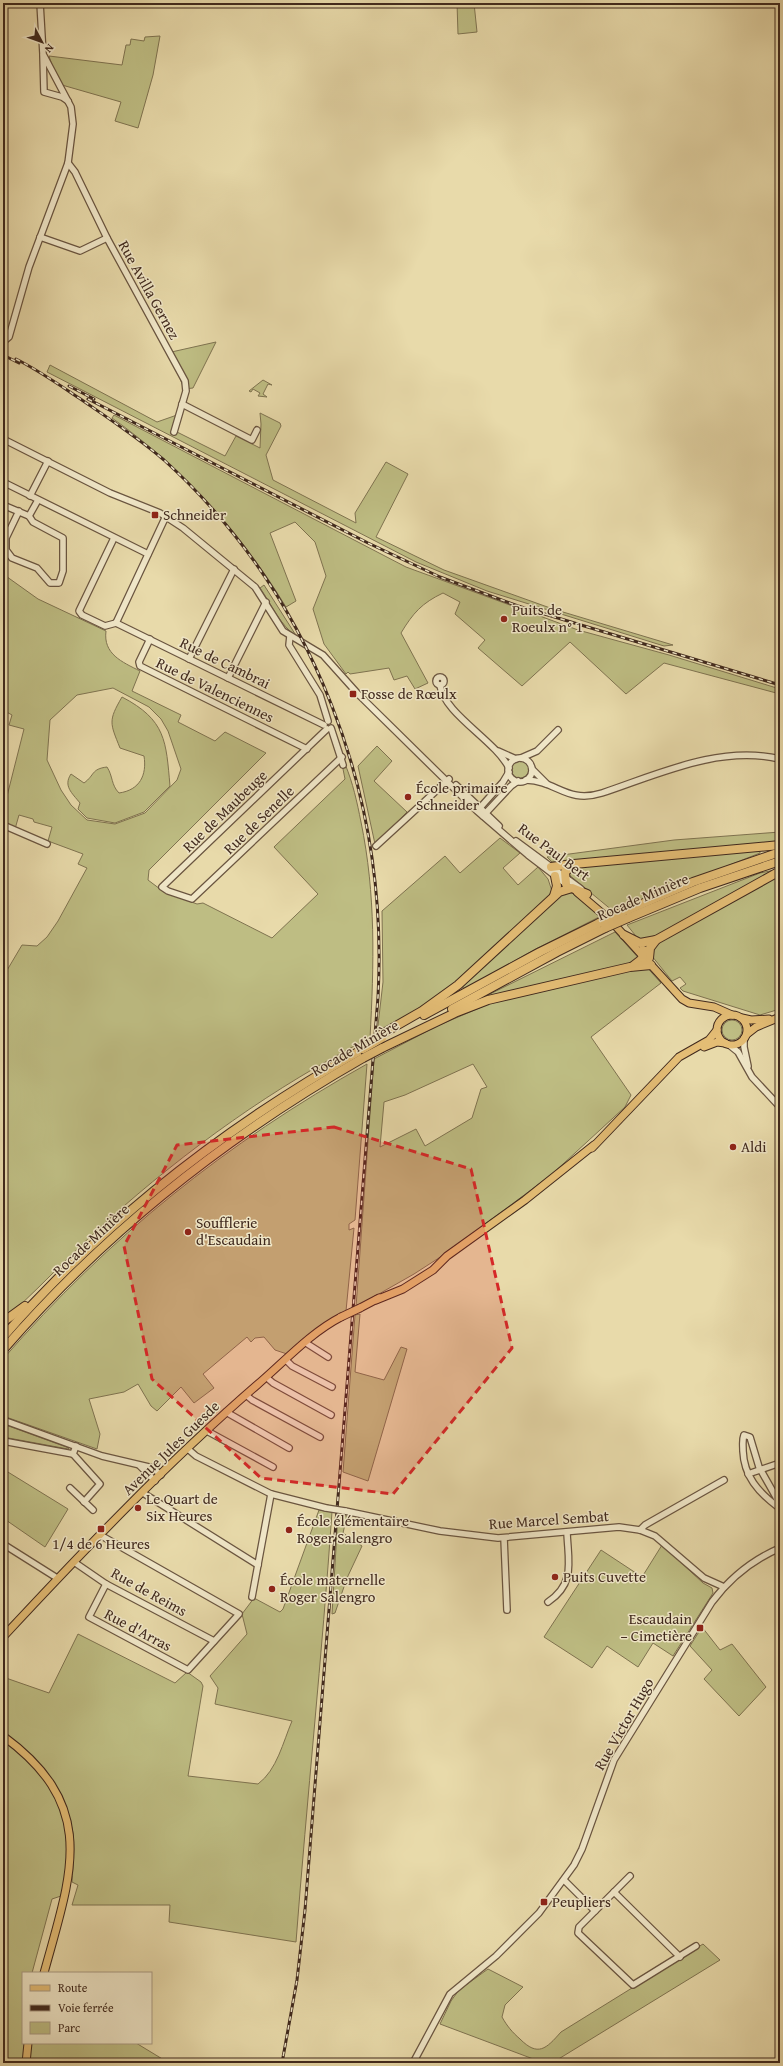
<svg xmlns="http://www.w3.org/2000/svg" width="783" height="2066" font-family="'Gentium Book Plus',serif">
<rect width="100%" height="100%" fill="#e8daaa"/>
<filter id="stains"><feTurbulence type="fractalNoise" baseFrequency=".005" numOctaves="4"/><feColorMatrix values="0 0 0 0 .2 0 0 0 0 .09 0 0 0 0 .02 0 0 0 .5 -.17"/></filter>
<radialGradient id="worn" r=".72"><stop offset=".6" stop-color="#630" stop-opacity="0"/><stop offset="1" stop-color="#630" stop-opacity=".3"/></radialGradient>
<g fill="#bebd83" stroke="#7f7350" fill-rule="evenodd">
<path d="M457,3H474L477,32L458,34Z"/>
<path d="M160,36L153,75L138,128L115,121L121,102L62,85L55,75L49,56L122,65L126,45H130L131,39L144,41L145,37Z"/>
<path d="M216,342L193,388L184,389L177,370L167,353Z"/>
<path d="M50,365L157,422L177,415L173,430L225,456L236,436L260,448L261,424L260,413L280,423L281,426L266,455L273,480L356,523L355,513L386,462L408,474L376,537L444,570L553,609L673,645L664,646L487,591L416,562L47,372Z"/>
<path d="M263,380L272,385L268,384L263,394L267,397L258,396L260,393L253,389L251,392L249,391Z"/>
<path d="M114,415L406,567L578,630L669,655L780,689V694L664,663L626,694L570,642L522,686L478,648L485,640L455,614L460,602L443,593C422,603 413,613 401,633L428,683L415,689L407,676L394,680L389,668L350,674L348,672L346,674L324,644L313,609L326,576L315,542L295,522L270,533L296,601L286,607C241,533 183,468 112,418Z"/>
<path d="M3,574L38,599L106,631C103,654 122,662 140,671L132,691L181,715L178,722L215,741L225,732L266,753L149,870L148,880L164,892L197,904L203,903L272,938L318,894L274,847L345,779L342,764H345C353,783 357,802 361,822C376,895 374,964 370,1038C275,1086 186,1150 107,1221C75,1250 46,1281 15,1310L3,1317V977L22,945L37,946L47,937L58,921L87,868L78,864L83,854L48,841L52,827L34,822L33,819L19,815L15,829L3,822V812L24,729L9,725L12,715L3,710ZM113,688L149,707L161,719L168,731L181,769L177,780L145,813L115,824L87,820L71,805L61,790L47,760L50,720L77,695Z"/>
<path d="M264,585L297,637C279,624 272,605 260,588Z"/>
<path d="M122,697C166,720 166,741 170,786L144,812L115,823L87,818L78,809L80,803C72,793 63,786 71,774L84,783C95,775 91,769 107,767C113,776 111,785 119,793C140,790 147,775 144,756L120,748C110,723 108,721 122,697Z"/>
<path d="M377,746L392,761L374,781L407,812L375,844L358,766Z"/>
<circle cx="520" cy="769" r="9"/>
<path d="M780,832V842L759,845L760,853L613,911L568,874V861L552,862L547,857L674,840Z"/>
<path d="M500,838L520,853L503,868L518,885L538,867L548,879L552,891L572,893L601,916L534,950L464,989L459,981L435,998L377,1034L383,982L382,911L445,856L460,873Z"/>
<path d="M780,869V1009L760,1015L683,991L680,988L686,984L680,977L672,981L627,925L760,873Z"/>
<path d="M615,932L661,983L591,1037L631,1095L625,1107L551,1175L445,1254L414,1274L356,1307L374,1059L437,1026L484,1006V997ZM473,1064L487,1087L481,1089L472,1118L425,1146L416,1129L380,1147L384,1102L405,1095Z"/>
<circle cx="732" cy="1030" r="10"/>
<path d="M367,1064L355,1220L349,1224V1230L354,1228L346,1311L287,1354L275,1350L264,1337L255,1338L251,1342L247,1337L203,1374L214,1388L194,1403L181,1387L157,1411L151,1406L138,1384L124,1392L89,1399L100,1434L97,1449L3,1416V1359C109,1237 226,1143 367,1064Z"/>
<path d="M360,1314L355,1372L384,1380L401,1347L407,1349L368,1481L343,1472L355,1315Z"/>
<path d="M3,1424L69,1448L68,1449L3,1437Z"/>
<path d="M3,1469L68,1509L45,1547L3,1518Z"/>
<path d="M319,1510L332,1512C322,1656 307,1798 296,1942L169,1922L170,1905H72L78,1885L72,1882C73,1865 75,1849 73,1833C72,1826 69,1819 67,1812C55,1777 32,1755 3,1733V1677L49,1693L78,1634L175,1683L187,1672L201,1682L203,1686L188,1776L258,1784C277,1770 283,1742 292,1721L215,1704L218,1688L210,1676L247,1634L242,1614L254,1598L280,1612L283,1609Z"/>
<path d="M338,1515L347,1516L343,1533L362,1546L347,1578L335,1613L332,1614Z"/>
<path d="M662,1545L703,1583L712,1588L713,1593L673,1656L653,1643L638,1667L607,1646L592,1668L544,1637L601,1550L642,1577Z"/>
<path d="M702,1627L720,1650L732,1644L766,1687L739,1716L704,1679L712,1670L690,1646Z"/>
<path d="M3,1739C17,1751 33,1763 44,1777C59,1799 69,1829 68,1856C67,1869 64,1883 61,1896L52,1899L32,1973H23V2043H136L169,2063H3Z"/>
<path d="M703,1944L720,1960L552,2063H544L440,2024L451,2001L459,1990L488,1969L523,1987L505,2005L502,2017C507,2026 512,2032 520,2039C538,2057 546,2049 561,2032Z"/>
</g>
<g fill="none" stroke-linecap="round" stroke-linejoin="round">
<defs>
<g id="minor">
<path d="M357,3H392"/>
<path d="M43,56L44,92L62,97L68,101"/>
<path d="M68,163L75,172L107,238L185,381L186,391L174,432"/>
<path d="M40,237L80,251L107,238"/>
<path d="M3,342L9,337L29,267L68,163L73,124L71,107L43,54L40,3"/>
<path d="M182,404L252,440L257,430"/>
<path d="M3,439L110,493L160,513L183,528L255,587L283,631L323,655L358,694L477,811L528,855L566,884"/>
<path d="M3,482L148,554"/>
<path d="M30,496L48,461"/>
<path d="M3,505L29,516L33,522L63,538V571L59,583H50L37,568L12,558L6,550V538L19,511"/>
<path d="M29,516L38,500"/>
<path d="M114,538L79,611L82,615L105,626L116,623"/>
<path d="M116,623L324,725"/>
<path d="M116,623L166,516"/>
<path d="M290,636L289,645L320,695L328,721"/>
<path d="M150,639L139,662L140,666L307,749"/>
<path d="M189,659L234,569"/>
<circle cx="440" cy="681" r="4"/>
<path d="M228,678L266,602"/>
<path d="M440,685C444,714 495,740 509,768"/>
<path d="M331,728L343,765"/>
<path d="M327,729L162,887L168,891L192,899L342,757"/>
<path d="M498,751L516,759"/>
<path d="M521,758L537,751L558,730"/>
<circle cx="520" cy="770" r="12"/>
<path d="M532,769L547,784"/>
<path d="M526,780C557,781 567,804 602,793C659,774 719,745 780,759"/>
<path d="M456,785L499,826"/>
<path d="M478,810L503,782L509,772"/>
<path d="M483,816L511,786L518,781"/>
<path d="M3,825L47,844"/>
<path d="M516,841L581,889"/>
<path d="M376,846L449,779"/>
<path d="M744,1038V1047L748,1066"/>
<path d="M728,1044L738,1052L752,1077L780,1107"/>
<path d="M306,1343L328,1357"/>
<path d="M286,1360L292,1366L332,1387"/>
<path d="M266,1377L273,1383L331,1415"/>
<path d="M246,1395L252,1400L320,1437"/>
<path d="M226,1412L289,1448"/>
<path d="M3,1420L102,1456L153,1468L161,1475"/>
<path d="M207,1431L273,1467"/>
<path d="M3,1441L73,1454"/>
<path d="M76,1446L73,1454L100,1484L84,1502"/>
<path d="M188,1449L196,1456L271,1494L326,1508"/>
<path d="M140,1466L155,1481"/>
<path d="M748,1474L780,1463"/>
<path d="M70,1488L93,1510"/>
<path d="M143,1493L258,1565"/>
<path d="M778,1507C758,1492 744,1476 743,1451C743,1445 742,1440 744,1435L750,1437L759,1467L776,1497L780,1509"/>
<path d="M345,1511L440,1531L498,1538L619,1527L640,1530L655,1536L704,1578L724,1587"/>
<path d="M640,1530L645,1525L724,1480"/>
<path d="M100,1535L239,1614L188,1670L89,1617L106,1584"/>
<path d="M504,1538L507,1610"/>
<path d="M3,1544L57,1578"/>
<path d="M74,1562L106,1584L214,1641"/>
<path d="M252,1597L271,1494"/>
<path d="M548,1602C576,1583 568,1561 567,1532"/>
<path d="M630,1876L579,1927L578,1933L633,1985L696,1946"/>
<path d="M564,1880L595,1911"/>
<path d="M614,1892L680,1957"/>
<path d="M413,2063L450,1994L496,1956L539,1913L574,1865L582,1849L614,1760L712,1602C730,1578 752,1560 780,1548"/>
</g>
<g id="major">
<path d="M577,892L611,921L682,999L689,1003L714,1007L732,1015"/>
<circle cx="732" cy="1030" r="15"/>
<path d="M742,1018L751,1020L769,1019"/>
<path d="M747,1034L756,1027L780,1017"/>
<path d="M704,1047L717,1042L725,1043"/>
<path d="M592,1148L679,1057L709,1040L717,1030"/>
<path d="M376,1300L403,1289L433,1270L447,1256L525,1200L594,1145"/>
<path d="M360,1308L379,1298"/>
<path d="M3,1637C84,1550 167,1463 257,1385C284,1362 310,1333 341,1317"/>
<path d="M3,1736C100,1807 71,1874 44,1973"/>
<path d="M26,2063L28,2043"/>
</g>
<g id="highway">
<path d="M551,867L573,864"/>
<path d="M566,884L565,872L574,864L780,845"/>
<path d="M554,896L557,886L555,876"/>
<path d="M623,912L693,882L780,852"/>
<path d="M628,918L700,888L780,861"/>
<path d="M624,935L640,943L656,940L780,871"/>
<path d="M649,958L650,948L656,940"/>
<path d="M633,966L642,959L643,950"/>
<path d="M452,1009L557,952L605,928"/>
<path d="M424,1015L540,952L599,923"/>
<path d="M382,1034L422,1011L458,985L559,892L572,888L587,894"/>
<path d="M382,1048L457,1012L488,1000L630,967L651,965"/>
<path d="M3,1322L25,1306"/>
<path d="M3,1337C105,1220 228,1125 363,1049"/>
<path d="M3,1350C105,1232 228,1135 363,1058"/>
</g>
</defs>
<use href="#minor" stroke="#6a5540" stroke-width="8"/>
<use href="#major" stroke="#40291d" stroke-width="9"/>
<use href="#highway" stroke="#40291d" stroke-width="10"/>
<use href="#minor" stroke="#f0e7c8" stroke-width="5.5"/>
<use href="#major" stroke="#e4bd75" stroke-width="7"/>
<use href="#highway" stroke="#e4bd75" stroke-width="8"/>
<defs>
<g id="rail">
<path d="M3,355L19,363"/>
<path d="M16,359C38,370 58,384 79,398C108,418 137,437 164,460C314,596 389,797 378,997L305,1910L297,1980L282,2063"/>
<path d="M69,386L94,399"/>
<path d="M88,399L368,543L440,577L518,606L780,685"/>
</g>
</defs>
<use href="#rail" stroke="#40291d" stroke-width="3"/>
<use href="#rail" stroke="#f0e7c8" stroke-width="1.5" stroke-dasharray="4.5" stroke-linecap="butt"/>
<defs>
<path id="minor-bridge" d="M326,1508L345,1511"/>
<path id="major-bridge" d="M341,1317L360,1308"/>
<g id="highway-bridge">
<path d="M599,923L623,912"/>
<path d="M605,928L628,918"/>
<path d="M363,1049L382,1038"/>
<path d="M363,1058L382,1048"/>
</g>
</defs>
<use href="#minor-bridge" stroke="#6a5540" stroke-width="8" stroke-linecap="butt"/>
<use href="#major-bridge" stroke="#40291d" stroke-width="9" stroke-linecap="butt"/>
<use href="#highway-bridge" stroke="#40291d" stroke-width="10" stroke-linecap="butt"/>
<use href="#minor-bridge" stroke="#f0e7c8" stroke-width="5.5"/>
<use href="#major-bridge" stroke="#e4bd75" stroke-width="7"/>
<use href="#highway-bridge" stroke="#e4bd75" stroke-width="8"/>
</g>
<path fill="#d62828" fill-opacity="0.2" stroke="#d62828" stroke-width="3" stroke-dasharray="8 5" stroke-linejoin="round" d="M334,1127L471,1169L512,1348L393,1494L261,1478L152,1379L124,1246L177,1145Z"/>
<g fill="#8f2418" stroke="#f0e7c8" stroke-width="1.5">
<rect x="151" y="511" width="8" height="8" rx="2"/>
<circle cx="504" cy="619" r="4"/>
<rect x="349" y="690" width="8" height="8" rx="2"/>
<circle cx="408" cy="797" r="4"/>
<circle cx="733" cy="1147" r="4"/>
<circle cx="188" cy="1232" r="4"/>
<circle cx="138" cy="1508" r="4"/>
<rect x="97" y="1525" width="8" height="8" rx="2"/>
<circle cx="289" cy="1530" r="4"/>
<circle cx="555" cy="1577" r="4"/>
<circle cx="272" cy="1589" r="4"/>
<rect x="696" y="1624" width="8" height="8" rx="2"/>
<rect x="540" y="1898" width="8" height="8" rx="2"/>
</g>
<g text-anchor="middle" stroke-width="3" stroke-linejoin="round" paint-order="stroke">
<g font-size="15" fill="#40291d" stroke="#f0e7c8">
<text transform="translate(149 290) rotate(61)" y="5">Rue Avilla Gernez</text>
<text transform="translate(225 663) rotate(26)" y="5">Rue de Cambrai</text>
<text transform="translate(215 690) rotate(26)" y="5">Rue de Valenciennes</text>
<text transform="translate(225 811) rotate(-44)" y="5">Rue de Maubeuge</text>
<text transform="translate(259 820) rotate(-44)" y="5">Rue de Senelle</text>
<text transform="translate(554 852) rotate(37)" y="5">Rue Paul Bert</text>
<text transform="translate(643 897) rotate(-23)" y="5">Rocade Minière</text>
<text transform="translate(355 1048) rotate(-30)" y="5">Rocade Minière</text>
<text transform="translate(91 1240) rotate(-43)" y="5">Rocade Minière</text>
<text transform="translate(171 1448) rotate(-44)" y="5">Avenue Jules Guesde</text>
<text transform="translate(549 1520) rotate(-4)" y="5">Rue Marcel Sembat</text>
<text transform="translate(149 1592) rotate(29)" y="5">Rue de Reims</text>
<text transform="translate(138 1630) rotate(28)" y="5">Rue d'Arras</text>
<text transform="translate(624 1724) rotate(-60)" y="5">Rue Victor Hugo</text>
</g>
<g font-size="15" fill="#40291d" stroke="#f0e7c8" text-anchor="start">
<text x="163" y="520">Schneider</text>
<text x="512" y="615">Puits de<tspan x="512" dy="17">Roeulx n° 1</tspan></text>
<text x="361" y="699">Fosse de Rœulx</text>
<text x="416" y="793">École primaire<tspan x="416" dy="17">Schneider</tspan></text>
<text x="741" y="1152">Aldi</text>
<text x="196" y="1228">Soufflerie<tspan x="196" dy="17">d'Escaudain</tspan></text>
<text x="146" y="1504">Le Quart de<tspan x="146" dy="17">Six Heures</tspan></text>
<text x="297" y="1526">École élémentaire<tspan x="297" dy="17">Roger Salengro</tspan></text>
<text x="101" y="1549" text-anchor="middle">1/4 de 6 Heures</text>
<text x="563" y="1582">Puits Cuvette</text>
<text x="280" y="1585">École maternelle<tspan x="280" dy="17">Roger Salengro</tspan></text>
<text x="692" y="1624" text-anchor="end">Escaudain<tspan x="692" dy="17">– Cimetière</tspan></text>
<text x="552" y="1907">Peupliers</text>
</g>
</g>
<rect width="783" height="2066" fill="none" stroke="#e8daaa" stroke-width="16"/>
<rect x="4" y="4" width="775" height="2058" fill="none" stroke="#40291d" stroke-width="2"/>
<rect x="8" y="8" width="767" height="2050" fill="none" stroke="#40291d"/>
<rect x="22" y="1972" width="130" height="72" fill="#f0e7c8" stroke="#aa9b84"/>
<rect x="30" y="1985" width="20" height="6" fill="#e4bd75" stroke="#aa9b84"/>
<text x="58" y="1992" font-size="12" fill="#40291d">Route</text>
<rect x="30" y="2005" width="20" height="6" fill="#40291d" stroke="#aa9b84"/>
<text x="58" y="2012" font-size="12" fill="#40291d">Voie ferrée</text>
<rect x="30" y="2022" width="20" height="12" fill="#bebd83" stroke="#aa9b84"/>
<text x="58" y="2032" font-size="12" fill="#40291d">Parc</text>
<g transform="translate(42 42) rotate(131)" stroke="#f0e7c8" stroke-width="3" paint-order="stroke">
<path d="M0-3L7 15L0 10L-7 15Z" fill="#40291d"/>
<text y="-6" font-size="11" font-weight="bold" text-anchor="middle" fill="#40291d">N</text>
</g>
<rect width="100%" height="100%" filter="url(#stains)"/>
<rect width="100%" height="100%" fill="url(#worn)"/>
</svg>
